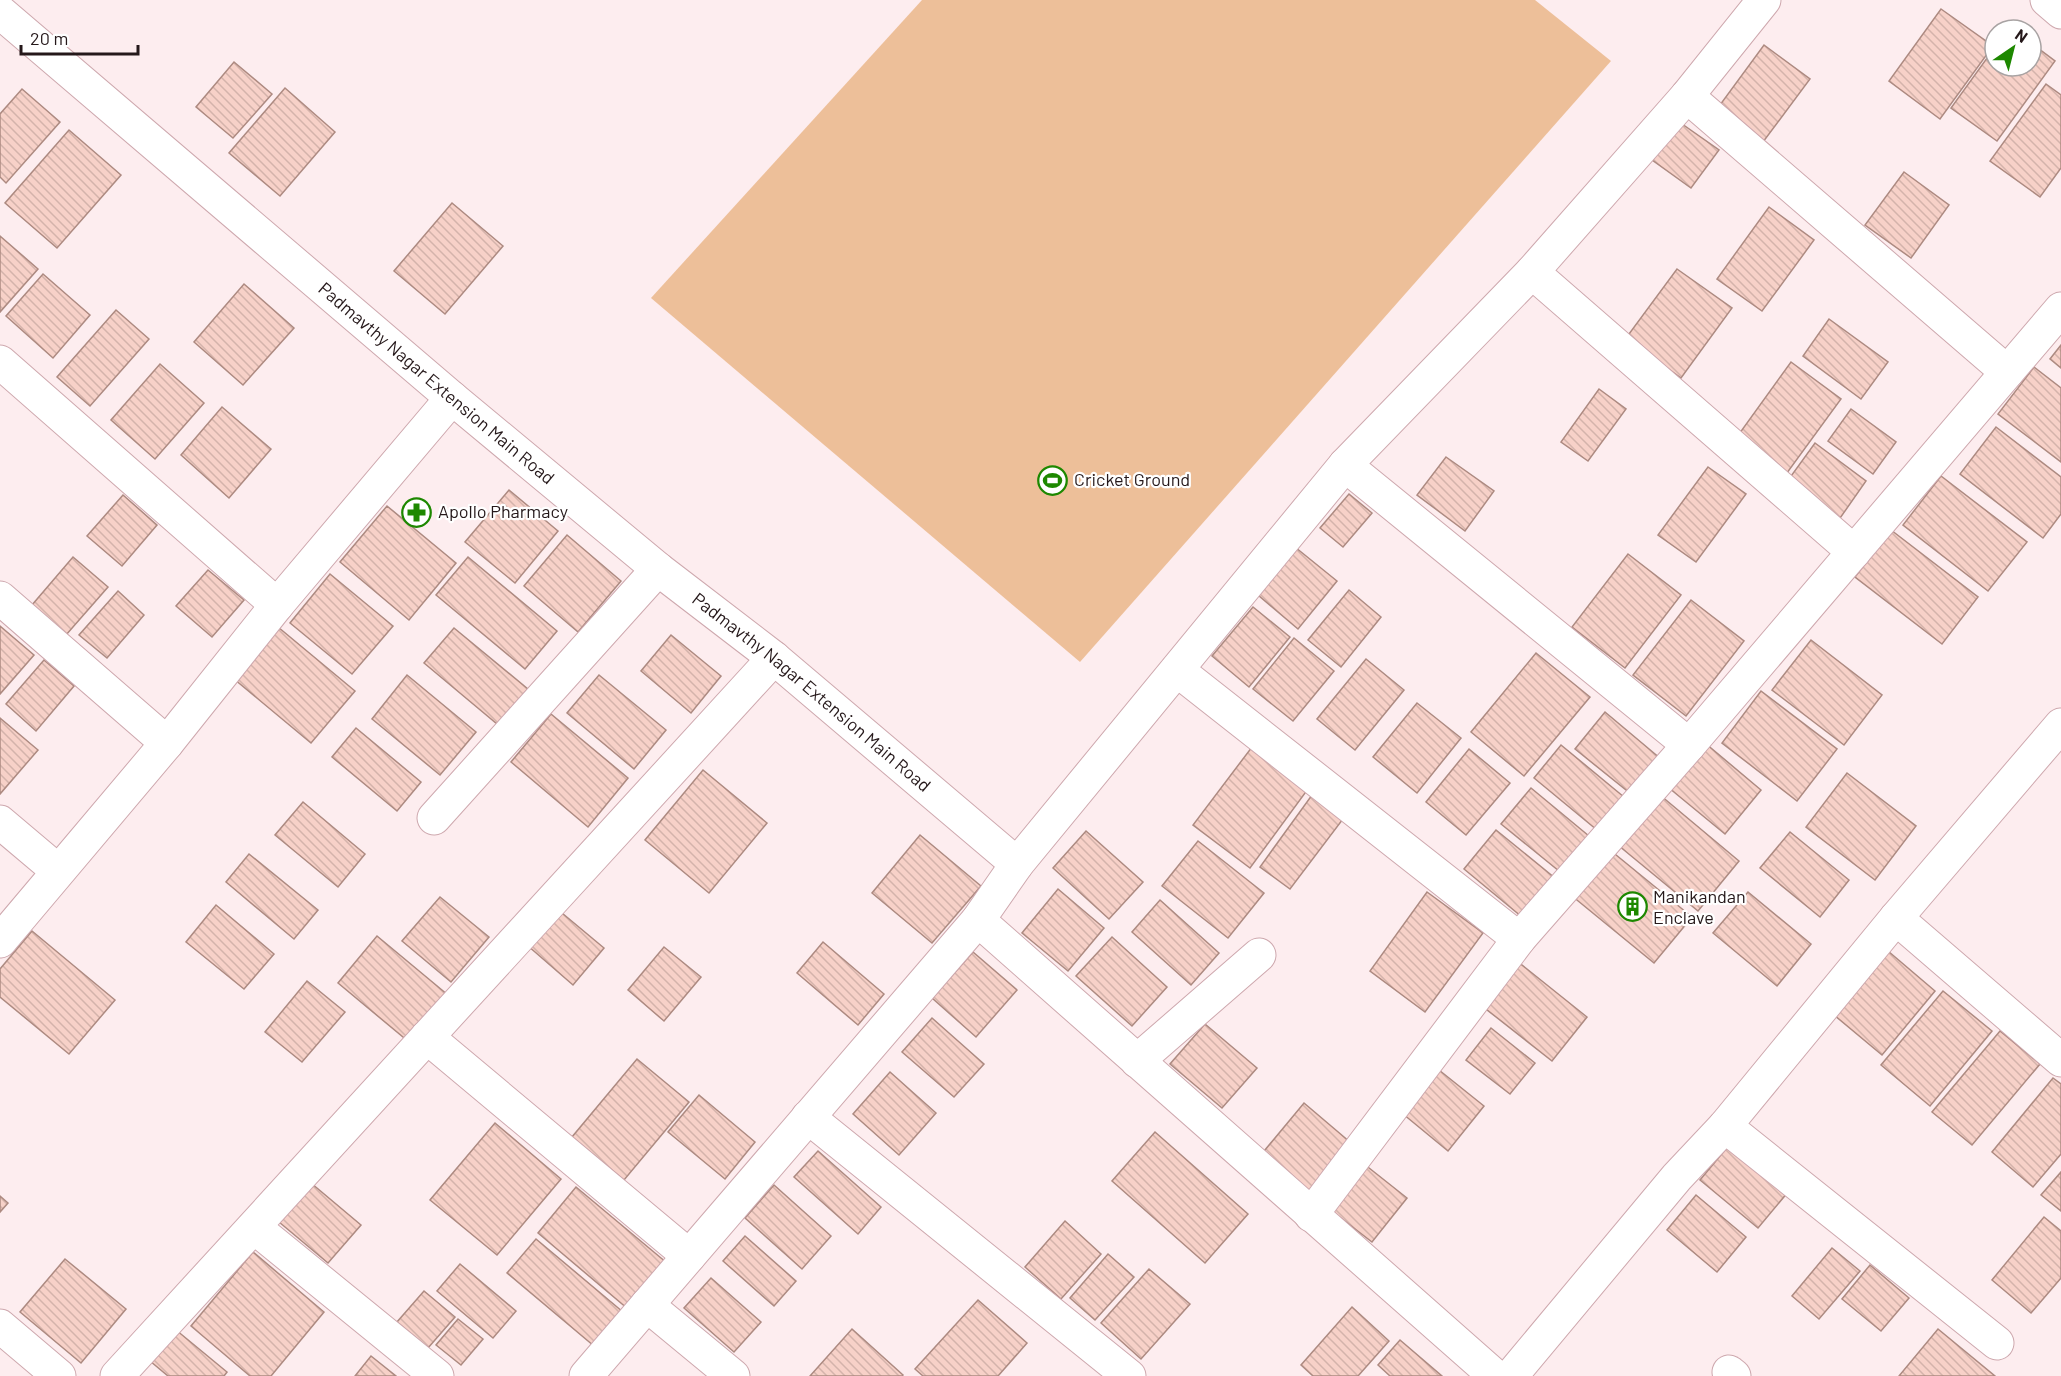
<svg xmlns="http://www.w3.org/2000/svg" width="2061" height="1376" font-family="Barlow,sans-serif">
<defs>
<pattern id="building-back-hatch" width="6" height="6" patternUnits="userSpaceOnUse" patternTransform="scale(1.5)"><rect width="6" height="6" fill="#f7d1c8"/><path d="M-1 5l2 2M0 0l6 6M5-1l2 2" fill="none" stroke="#d4b3ab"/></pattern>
</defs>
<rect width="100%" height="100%" fill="#fdedef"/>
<path fill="#edbf99" d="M922,0H1535L1611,61L1080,662L651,298Z"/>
<g fill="url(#building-back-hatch)" stroke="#ad8a81" stroke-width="1.5">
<path d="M1941,9L1993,46L1940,119L1889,81Z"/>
<path d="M2031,43L2055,61L1997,141L1951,108L1995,47V66H2031Z"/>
<path d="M1764,45L1810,79L1763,142L1717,109Z"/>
<path d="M234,62L272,94L233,138L196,107Z"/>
<path d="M2046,84L2061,95V168L2040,197L1990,161Z"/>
<path d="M285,88L335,132L280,196L229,153Z"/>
<path d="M22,89L60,122L6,183L0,177V114Z"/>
<path d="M1675,119L1719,150L1691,188L1648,157Z"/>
<path d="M69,130L121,175L57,248L5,203Z"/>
<path d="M1904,172L1949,205L1911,258L1865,225Z"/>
<path d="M452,203L503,246L445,314L394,271Z"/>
<path d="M1769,207L1814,240L1762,311L1717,279Z"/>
<path d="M0,236L38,269L0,312Z"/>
<path d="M1677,269L1732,308L1681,378L1626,338Z"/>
<path d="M43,274L90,315L53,358L6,316Z"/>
<path d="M244,284L294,328L243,385L194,342Z"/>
<path d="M116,310L149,339L90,406L57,377Z"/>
<path d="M1829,319L1888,362L1861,399L1803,356Z"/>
<path d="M2061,345V368L2050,359Z"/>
<path d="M1791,362L1841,399L1784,477L1734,441Z"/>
<path d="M160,364L204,403L155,459L111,420Z"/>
<path d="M2034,367L2061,388V462L1998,414Z"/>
<path d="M1599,389L1626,409L1588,461L1561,442Z"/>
<path d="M222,407L271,449L229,498L181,455Z"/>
<path d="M1851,409L1896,442L1873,474L1828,441Z"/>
<path d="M1996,427L2061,477V514L2043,538L1960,474Z"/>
<path d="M1815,443L1866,481L1838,521L1786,483Z"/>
<path d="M1446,457L1494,491L1465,531L1417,495Z"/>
<path d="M1708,467L1746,494L1696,562L1658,535Z"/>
<path d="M1941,476L2027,542L1988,591L1903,525Z"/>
<path d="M509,490L558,531L515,583L465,542Z"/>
<path d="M1349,494L1372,513L1343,547L1320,528Z"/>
<path d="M123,495L157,525L122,566L87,536Z"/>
<path d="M387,506L456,563L409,620L340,562Z"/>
<path d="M1891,530L1978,597L1942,644L1855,577Z"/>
<path d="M567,535L621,581L578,632L524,586Z"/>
<path d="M1290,543L1337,581L1298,629L1252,590Z"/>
<path d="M1628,554L1681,595L1625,668L1572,627Z"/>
<path d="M73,557L108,587L66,635L32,605Z"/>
<path d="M468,557L557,631L525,669L436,595Z"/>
<path d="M208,570L244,600L212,637L176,606Z"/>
<path d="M330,574L393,626L352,674L290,623Z"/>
<path d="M1349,590L1381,617L1341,667L1308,640Z"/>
<path d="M118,591L144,615L107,658L79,635Z"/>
<path d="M1691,600L1744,641L1686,716L1633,675Z"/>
<path d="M1253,607L1290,637L1249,687L1212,656Z"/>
<path d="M0,626L34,655L0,694Z"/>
<path d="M278,627L355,691L311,743L234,679Z"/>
<path d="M454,628L528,689L497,724L424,663Z"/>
<path d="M671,635L721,676L691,713L641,671Z"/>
<path d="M1294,638L1334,671L1293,721L1253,689Z"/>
<path d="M1811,640L1882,695L1844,745L1772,690Z"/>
<path d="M1536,653L1590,697L1524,776L1471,732Z"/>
<path d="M1366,659L1404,690L1355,750L1317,719Z"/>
<path d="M44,660L74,686L36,731L6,704Z"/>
<path d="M407,675L476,732L440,775L372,719Z"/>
<path d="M599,675L666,730L634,769L567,713Z"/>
<path d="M1761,691L1837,749L1797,801L1722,743Z"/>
<path d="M1417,703L1461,738L1417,793L1373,757Z"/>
<path d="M1605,712L1661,759L1631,794L1575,749Z"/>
<path d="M551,714L628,778L588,827L511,762Z"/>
<path d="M0,718L38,750L0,794Z"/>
<path d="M356,728L421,782L397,811L332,757Z"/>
<path d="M1705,743L1761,790L1725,834L1669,788Z"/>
<path d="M1561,745L1624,797L1597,830L1534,778Z"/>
<path d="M1252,747L1308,789L1250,868L1193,825Z"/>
<path d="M1469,749L1510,783L1466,835L1426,802Z"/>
<path d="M703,770L767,823L709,893L645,840Z"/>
<path d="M1847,773L1916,826L1875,880L1806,827Z"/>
<path d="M1531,788L1589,836L1559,871L1501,824Z"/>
<path d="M1654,790L1739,861L1698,911L1613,841Z"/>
<path d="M1312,795L1343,819L1290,889L1260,867Z"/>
<path d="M303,802L365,854L338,887L275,835Z"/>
<path d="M1496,830L1555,878L1522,917L1464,869Z"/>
<path d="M1086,831L1143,882L1109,919L1053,868Z"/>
<path d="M1790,832L1849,880L1820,917L1760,868Z"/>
<path d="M920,835L981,886L932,943L872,893Z"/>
<path d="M1198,841L1264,893L1228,938L1162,886Z"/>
<path d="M1610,850L1692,917L1654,963L1572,896Z"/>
<path d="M249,854L318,910L294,939L226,882Z"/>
<path d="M1058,889L1104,928L1068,971L1022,933Z"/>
<path d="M1427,892L1483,933L1425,1012L1370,971Z"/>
<path d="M1748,892L1811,944L1777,986L1713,933Z"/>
<path d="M440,897L489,937L451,982L402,941Z"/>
<path d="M1160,900L1219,953L1191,985L1132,932Z"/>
<path d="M550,903L604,948L573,985L520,939Z"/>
<path d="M216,905L274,954L244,989L186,942Z"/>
<path d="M32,931L115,1000L69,1054L0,997V969Z"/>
<path d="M377,936L454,1000L415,1047L338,983Z"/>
<path d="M1112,937L1167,987L1132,1026L1076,976Z"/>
<path d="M823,942L884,994L858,1025L797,973Z"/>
<path d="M664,947L701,977L664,1021L628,990Z"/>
<path d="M1888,951L1935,991L1882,1055L1834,1015Z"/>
<path d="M973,952L1017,990L976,1037L932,998Z"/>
<path d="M1512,957L1587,1017L1552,1061L1477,1002Z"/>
<path d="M307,981L345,1012L302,1062L265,1032Z"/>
<path d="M1943,991L1992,1031L1930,1106L1881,1065Z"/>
<path d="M932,1018L984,1064L954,1097L902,1052Z"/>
<path d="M1205,1024L1257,1068L1222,1108L1170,1064Z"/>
<path d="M1491,1028L1535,1063L1510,1094L1466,1060Z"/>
<path d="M2000,1031L2040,1064L1972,1145L1932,1112Z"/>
<path d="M637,1059L689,1102L624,1180L572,1137Z"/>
<path d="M1439,1070L1484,1106L1448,1151L1403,1114Z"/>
<path d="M890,1072L936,1113L899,1155L853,1114Z"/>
<path d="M2053,1078L2061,1084V1154L2033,1187L1992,1152Z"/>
<path d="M699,1095L755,1142L725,1179L668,1132Z"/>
<path d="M1304,1103L1357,1148L1313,1201L1260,1156Z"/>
<path d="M495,1123L561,1179L497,1255L430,1200Z"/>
<path d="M1155,1132L1248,1214L1205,1263L1112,1181Z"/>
<path d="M1730,1144L1788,1192L1758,1228L1700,1180Z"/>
<path d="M818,1151L881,1207L858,1234L794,1177Z"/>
<path d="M1359,1160L1407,1198L1372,1242L1324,1205Z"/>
<path d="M2061,1172V1211L2041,1195Z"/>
<path d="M311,1183L361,1225L328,1263L279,1222Z"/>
<path d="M774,1185L831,1236L802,1269L745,1218Z"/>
<path d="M576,1187L667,1263L628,1309L538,1233Z"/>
<path d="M1696,1195L1746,1237L1717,1272L1667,1230Z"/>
<path d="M0,1196L8,1203L0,1212Z"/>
<path d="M2044,1217L2061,1231V1278L2031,1313L1992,1280Z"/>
<path d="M1065,1221L1101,1254L1061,1299L1025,1267Z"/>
<path d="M745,1236L796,1281L774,1306L723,1261Z"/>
<path d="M536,1239L623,1312L594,1346L507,1273Z"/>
<path d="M1832,1248L1860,1271L1819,1319L1792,1296Z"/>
<path d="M253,1252L324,1312L271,1376H250L191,1326Z"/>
<path d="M1108,1254L1134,1277L1095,1320L1070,1298Z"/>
<path d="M65,1259L126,1309L81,1363L20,1312Z"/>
<path d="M460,1264L516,1311L493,1338L437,1291Z"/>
<path d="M1870,1265L1909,1298L1881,1331L1842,1299Z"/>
<path d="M1149,1269L1190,1304L1141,1359L1101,1323Z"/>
<path d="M711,1278L761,1322L734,1352L684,1308Z"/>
<path d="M424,1291L455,1317L428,1348L397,1322Z"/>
<path d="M978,1300L1027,1343L998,1376H923L915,1369Z"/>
<path d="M1352,1307L1389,1341L1358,1376H1313L1301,1365Z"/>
<path d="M458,1319L483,1339L461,1365L436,1345Z"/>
<path d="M170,1325L227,1372L224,1376H168L144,1356Z"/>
<path d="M852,1329L903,1375L902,1376H810Z"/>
<path d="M1938,1329L1995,1376H1899Z"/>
<path d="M1400,1340L1442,1376H1390L1378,1365Z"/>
<path d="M371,1356L396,1376H355Z"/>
</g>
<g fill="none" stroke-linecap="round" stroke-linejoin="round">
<defs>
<g id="street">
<path d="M2047,0L2061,12"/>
<path id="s1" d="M0,12L452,398L658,569L774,658L1017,864"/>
<path d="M1687,96L2007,372"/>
<path d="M1532,272L1854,552"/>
<path d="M0,362L277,605"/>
<path d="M1345,465L1689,745L2061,309"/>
<path d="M0,598L167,743"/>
<path d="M1177,670L1519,939"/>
<path d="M434,818L658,569"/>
<path d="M0,822L58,871"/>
<path d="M1896,918L2061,1060"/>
<path d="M978,920L1495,1376"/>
<path d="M0,941L167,743L277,605L452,398"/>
<path d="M427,1037L689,1256"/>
<path d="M1137,1061L1259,955"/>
<path d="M808,1117L1129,1376"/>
<path d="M1725,1126L1997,1343"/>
<path d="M1311,1215L1519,939L1689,745"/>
<path d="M254,1227L437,1376"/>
<path d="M647,1305L733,1376"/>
<path d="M0,1326L59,1376"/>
<path d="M1729,1372L1734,1376"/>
<path d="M117,1376L774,658"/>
<path d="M586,1376L978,920L1017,864L1345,465L1532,272L1687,96L1764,0"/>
<path d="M1511,1376L1677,1177L1725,1126L1896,918L2061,725"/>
</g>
</defs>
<use href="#street" stroke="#cea8ae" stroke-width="35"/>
<use href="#street" stroke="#fff" stroke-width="33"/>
</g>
<defs>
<symbol id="stadium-ring" viewBox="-11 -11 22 22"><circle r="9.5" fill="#fff" stroke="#1d8800" stroke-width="1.5"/><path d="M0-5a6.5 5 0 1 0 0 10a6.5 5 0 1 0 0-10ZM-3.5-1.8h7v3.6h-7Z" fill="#1d8800"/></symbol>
<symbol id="pharmacy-ring" viewBox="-11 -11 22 22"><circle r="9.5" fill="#fff" stroke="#1d8800" stroke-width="1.5"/><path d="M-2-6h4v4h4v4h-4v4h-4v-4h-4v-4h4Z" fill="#1d8800"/></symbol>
<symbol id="building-ring" viewBox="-11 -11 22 22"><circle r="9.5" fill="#fff" stroke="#1d8800" stroke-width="1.5"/><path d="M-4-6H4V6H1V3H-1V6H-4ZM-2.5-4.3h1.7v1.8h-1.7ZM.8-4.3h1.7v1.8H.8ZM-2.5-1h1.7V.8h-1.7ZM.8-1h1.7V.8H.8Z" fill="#1d8800"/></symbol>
</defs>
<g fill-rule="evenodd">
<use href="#stadium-ring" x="1036" y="464" width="33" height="33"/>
<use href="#pharmacy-ring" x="400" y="496" width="33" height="33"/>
<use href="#building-ring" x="1616" y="890" width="33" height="33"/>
</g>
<g text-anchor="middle" stroke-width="4.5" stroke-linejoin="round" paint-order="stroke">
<g font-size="18" fill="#25181a" stroke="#fff">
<text dy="6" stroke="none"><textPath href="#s1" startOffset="573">Padmavthy Nagar Extension Main Road</textPath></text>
<text dy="6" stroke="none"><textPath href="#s1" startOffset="1059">Padmavthy Nagar Extension Main Road</textPath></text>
</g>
<g font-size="18" fill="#25181a" stroke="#fff" text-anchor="start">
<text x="1074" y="486">Cricket Ground</text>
<text x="438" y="518">Apollo Pharmacy</text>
<text x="1653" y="903">Manikandan<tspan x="1653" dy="21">Enclave</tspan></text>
</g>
</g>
<g transform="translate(2013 48) rotate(35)"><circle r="28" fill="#ffffff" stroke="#a8a3a3" stroke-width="1.5"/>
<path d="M0-4.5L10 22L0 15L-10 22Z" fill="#1d8800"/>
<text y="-9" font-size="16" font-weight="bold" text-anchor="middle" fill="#25181a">N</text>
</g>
<path d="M21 45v9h117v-9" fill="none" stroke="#25181a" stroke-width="3"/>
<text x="30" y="45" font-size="18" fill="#25181a" stroke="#ffffff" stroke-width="4.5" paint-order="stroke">20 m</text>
</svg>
